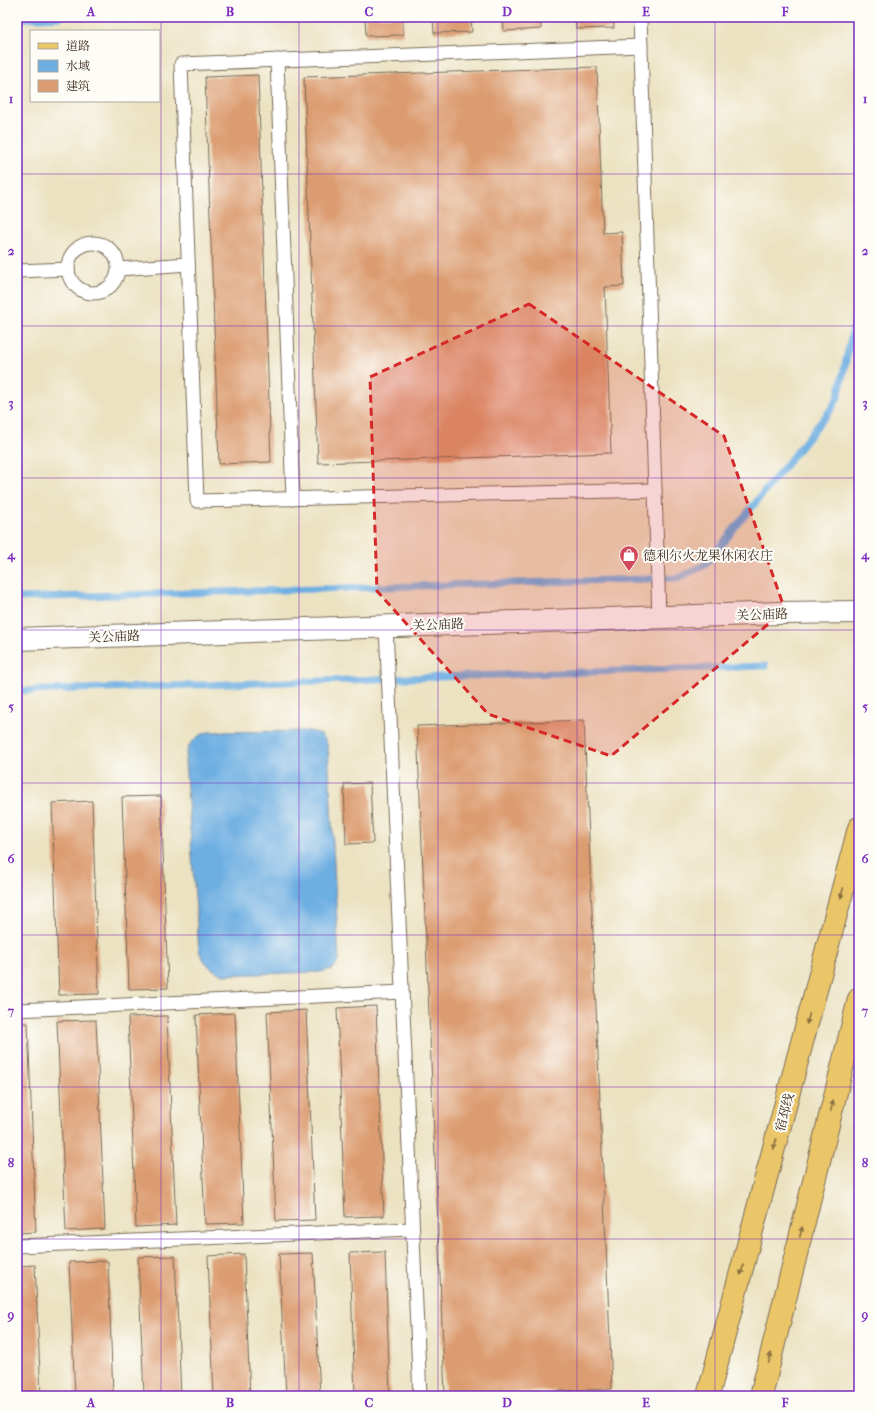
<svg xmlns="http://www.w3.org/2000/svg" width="876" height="1413" font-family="'IM FELL French Canon','Noto Serif SC',serif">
<rect width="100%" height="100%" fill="#fdfcf7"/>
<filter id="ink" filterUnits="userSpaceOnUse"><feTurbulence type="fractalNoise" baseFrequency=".025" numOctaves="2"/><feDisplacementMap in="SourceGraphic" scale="8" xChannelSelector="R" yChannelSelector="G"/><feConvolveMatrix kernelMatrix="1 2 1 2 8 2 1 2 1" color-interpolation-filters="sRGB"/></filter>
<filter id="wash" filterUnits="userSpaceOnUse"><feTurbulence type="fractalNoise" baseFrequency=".012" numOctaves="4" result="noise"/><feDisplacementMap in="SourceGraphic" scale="16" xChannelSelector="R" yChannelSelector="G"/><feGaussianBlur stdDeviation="0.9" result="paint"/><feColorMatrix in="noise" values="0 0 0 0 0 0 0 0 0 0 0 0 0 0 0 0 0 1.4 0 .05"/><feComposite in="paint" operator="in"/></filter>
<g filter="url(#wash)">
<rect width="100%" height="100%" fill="#ebe2c1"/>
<path fill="#6eafe2" stroke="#546c80" d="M310,731C321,733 324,736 328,746L339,961L332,969L320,972L224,975C211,970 205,964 199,951L185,761C187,745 192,738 207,732Z"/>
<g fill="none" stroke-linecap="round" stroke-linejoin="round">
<g stroke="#6eafe2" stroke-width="7">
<path d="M17,19L61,17"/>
<path d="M17,598L679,578L705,565L832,408L838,397L859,301"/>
<path d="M17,691L765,666"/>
</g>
</g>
<g id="blocks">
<g fill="#dc9c71">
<path d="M365,17H403V35L366,36Z"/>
<path d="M433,17H471L472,32L434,33Z"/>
<path d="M503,17H541V29L504,31Z"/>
<path d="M575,17H613L614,28L576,29Z"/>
<path d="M597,67L603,233L622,232L624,286L605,287L611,453L318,463L304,77Z"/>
<path d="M258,75L271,462L219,464L205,77Z"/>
<path d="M584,720L612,1389L445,1395L417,726Z"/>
<path d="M370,783L373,843L346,844L344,784Z"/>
<path d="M161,796L168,988L129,989L122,797Z"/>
<path d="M92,801L99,994L59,995L52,803Z"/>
<path d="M376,1006L384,1216L345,1217L337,1008Z"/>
<path d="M306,1010L315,1220L276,1221L267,1012Z"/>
<path d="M235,1013L244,1223L205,1224L196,1015Z"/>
<path d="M167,1016L176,1225L136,1227L128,1017Z"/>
<path d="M96,1020L105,1229L66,1231L57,1021Z"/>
<path d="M17,1023H28L36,1232L17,1233Z"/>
<path d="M385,1252L390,1396H355L350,1253Z"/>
<path d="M313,1253L320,1396H286L279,1254Z"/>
<path d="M244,1254L250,1396H214L208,1256Z"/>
<path d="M175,1256L181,1396H144L138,1257Z"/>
<path d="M108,1261L113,1396H75L69,1262Z"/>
<path d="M35,1265L41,1396H17V1266Z"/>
</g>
</g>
</g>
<g filter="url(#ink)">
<use href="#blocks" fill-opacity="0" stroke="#796a57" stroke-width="1"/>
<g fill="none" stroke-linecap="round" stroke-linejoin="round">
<defs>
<g id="lane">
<path d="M640,17L659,617"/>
<path d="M641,46L181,64L197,501L655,490"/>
<path d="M277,60L293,499"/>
<circle cx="93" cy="268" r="25"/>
<path d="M119,269L188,264"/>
<path d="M17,271L68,269"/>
<path d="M386,626L420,1396"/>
<path d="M17,1010L402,992"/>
<path d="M17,1246L412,1229"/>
</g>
<path id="street" d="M17,639L781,613L859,612"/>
<g id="primary">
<path d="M708,1396L859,828"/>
<path d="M761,1396L859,999"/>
</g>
</defs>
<use href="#lane" stroke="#796a57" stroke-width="15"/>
<use href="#street" stroke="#796a57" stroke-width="24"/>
<use href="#primary" stroke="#796a57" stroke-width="24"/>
<use href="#lane" stroke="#fff" stroke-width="13"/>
<use href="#street" stroke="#fff" stroke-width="22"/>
<use href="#primary" stroke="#ebc669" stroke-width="22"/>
</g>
<defs><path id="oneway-solid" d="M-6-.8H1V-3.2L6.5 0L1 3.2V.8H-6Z"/></defs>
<g fill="#8a7040">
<use href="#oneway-solid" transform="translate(842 893) rotate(105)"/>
<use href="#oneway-solid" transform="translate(808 1019) rotate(105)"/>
<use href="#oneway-solid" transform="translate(832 1106) rotate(-76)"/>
<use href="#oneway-solid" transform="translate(775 1144) rotate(105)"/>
<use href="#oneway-solid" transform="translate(801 1232) rotate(-76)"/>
<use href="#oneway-solid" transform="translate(742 1270) rotate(105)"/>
<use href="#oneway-solid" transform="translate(770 1358) rotate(-76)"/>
</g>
</g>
<path fill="#d62828" fill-opacity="0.2" stroke="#d62828" stroke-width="3" stroke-dasharray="8 5" stroke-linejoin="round" d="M529,304L724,436L785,610L611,756L488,714L377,591L370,377Z"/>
<path fill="none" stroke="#7b2cbf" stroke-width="1" stroke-opacity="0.55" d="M161,17V1396M299,17V1396M438,17V1396M577,17V1396M715,17V1396M17,174H859M17,326H859M17,478H859M17,630H859M17,783H859M17,935H859M17,1087H859M17,1239H859"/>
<defs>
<symbol id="shop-pin" viewBox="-11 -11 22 30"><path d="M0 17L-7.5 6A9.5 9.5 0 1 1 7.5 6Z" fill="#d1495b" stroke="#fdfcf7"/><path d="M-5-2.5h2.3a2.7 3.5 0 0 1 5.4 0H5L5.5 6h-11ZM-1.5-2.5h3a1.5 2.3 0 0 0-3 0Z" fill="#fff"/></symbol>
</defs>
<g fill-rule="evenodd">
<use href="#shop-pin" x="618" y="544" width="22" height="30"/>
</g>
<g text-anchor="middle" stroke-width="4" stroke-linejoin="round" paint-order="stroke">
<g font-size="13" fill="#3b2a1e" stroke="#fdfcf7" text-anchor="start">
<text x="643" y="560">德利尔火龙果休闲农庄</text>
</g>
<g font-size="13" fill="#3b2a1e" stroke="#fdfcf7">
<text transform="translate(762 614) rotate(-2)" y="5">关公庙路</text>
<text transform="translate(438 624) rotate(-2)" y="5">关公庙路</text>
<text transform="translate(114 636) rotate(-2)" y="5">关公庙路</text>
<text transform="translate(784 1112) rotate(-75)" y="5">宿邳线</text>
</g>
</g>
<rect width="876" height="1413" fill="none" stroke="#fdfcf7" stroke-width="44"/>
<rect x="30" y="30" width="130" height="72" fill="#fdfcf7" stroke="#afa8a0"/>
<rect x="38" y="43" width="20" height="6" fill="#ebc669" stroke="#afa8a0"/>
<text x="66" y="50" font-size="12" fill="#3b2a1e">道路</text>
<rect x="38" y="60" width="20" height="12" fill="#6eafe2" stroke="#afa8a0"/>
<text x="66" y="70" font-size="12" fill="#3b2a1e">水域</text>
<rect x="38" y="80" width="20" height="12" fill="#dc9c71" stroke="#afa8a0"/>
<text x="66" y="90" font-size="12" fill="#3b2a1e">建筑</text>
<rect x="22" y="22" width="832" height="1369" fill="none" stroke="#7b2cbf" stroke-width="1.5"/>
<g font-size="13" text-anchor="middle" font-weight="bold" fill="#7b2cbf">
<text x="91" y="16">A</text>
<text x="230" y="16">B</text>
<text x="369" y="16">C</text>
<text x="507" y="16">D</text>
<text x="646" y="16">E</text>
<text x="785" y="16">F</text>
<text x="11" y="103">1</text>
<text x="865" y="103">1</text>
<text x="11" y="255">2</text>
<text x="865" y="255">2</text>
<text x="11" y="407">3</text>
<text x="865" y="407">3</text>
<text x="11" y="559">4</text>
<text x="865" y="559">4</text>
<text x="11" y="711">5</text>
<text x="865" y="711">5</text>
<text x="11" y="863">6</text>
<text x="865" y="863">6</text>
<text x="11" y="1015">7</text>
<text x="865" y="1015">7</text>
<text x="11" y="1167">8</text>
<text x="865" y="1167">8</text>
<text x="11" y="1319">9</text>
<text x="865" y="1319">9</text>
<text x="91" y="1407">A</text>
<text x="230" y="1407">B</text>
<text x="369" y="1407">C</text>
<text x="507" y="1407">D</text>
<text x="646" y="1407">E</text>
<text x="785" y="1407">F</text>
</g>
</svg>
